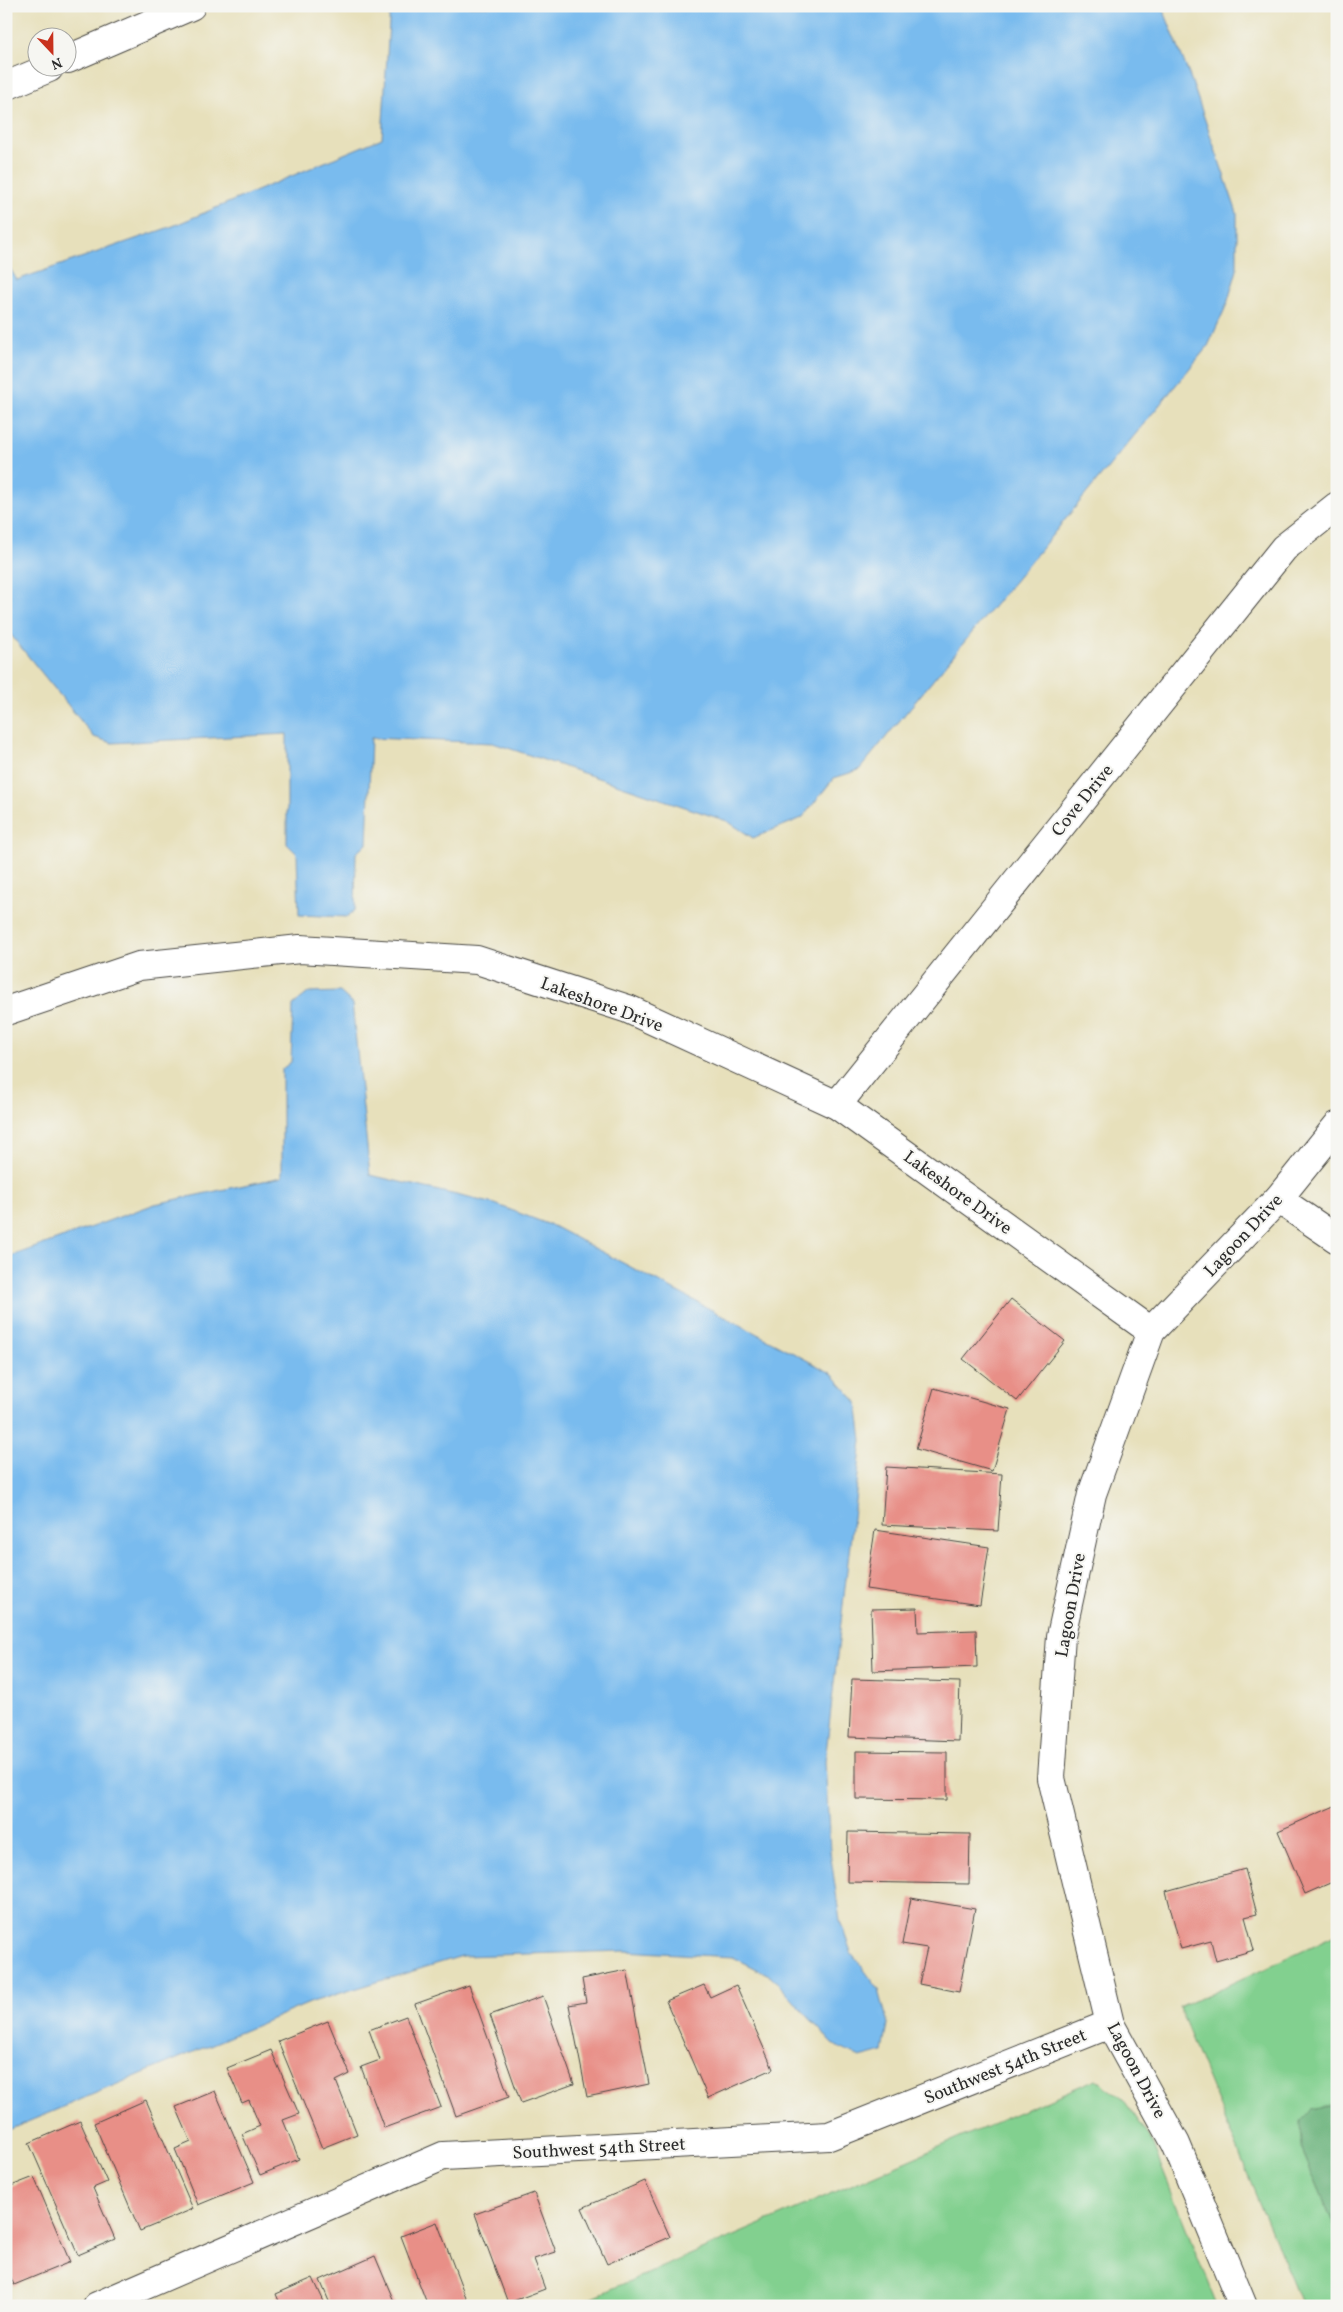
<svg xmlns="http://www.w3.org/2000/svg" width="1343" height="2312" font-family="Vollkorn,serif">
<rect width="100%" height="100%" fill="#f6f6f2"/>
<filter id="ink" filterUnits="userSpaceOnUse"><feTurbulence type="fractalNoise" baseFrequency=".02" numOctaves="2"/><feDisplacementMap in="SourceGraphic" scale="10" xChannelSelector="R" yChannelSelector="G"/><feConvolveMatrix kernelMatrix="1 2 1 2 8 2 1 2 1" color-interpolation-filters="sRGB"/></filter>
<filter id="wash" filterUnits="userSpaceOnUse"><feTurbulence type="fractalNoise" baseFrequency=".0096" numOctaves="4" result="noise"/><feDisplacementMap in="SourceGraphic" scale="20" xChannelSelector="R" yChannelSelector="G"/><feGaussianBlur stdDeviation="1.12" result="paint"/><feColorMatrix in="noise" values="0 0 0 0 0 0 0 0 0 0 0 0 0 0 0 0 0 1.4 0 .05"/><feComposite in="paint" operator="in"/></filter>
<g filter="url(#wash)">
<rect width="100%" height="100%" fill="#e7e0bb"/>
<g fill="#82d08f" stroke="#567e5d">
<path d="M1337,1934V2104H1334L1302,2150L1337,2232V2306H1302L1179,2008Z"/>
<path d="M1096,2079L1123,2099L1149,2136L1217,2306H572Z"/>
</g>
<path fill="#69b27a" stroke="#4a6e52" d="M1337,2104V2232L1302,2150L1301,2121L1312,2110Z"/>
<g fill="#79bbee" stroke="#52738c">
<path d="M390,6H1162L1192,82L1237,213V270L1227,304L1208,346L859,770L834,778L802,818L753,838L727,821L493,743L371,738L367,844L356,853L355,909L348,917L299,915L297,854L287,844V734L112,743L94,737L6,629V262L17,280L173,226L382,138Z"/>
<path d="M340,992L352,1003L370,1175L495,1204L553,1226L831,1373L857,1402L862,1440L825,1761L830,1851L840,1921L851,1952L879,1990L888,2024L883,2052L860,2058L833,2044L771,1976L733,1957L625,1951L462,1956L312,2002L6,2131V1258L155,1204L282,1177V1069L291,1062L293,1005L308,993Z"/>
</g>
<g id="blocks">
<g fill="#e88f87">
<path d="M1011,1299L1065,1341L1017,1401L963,1359Z"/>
<path d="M934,1388L1010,1409L992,1471L916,1449Z"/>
<path d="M886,1467L1002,1474L998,1531L882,1525Z"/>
<path d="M875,1530L989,1547L980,1605L866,1589Z"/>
<path d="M917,1608L918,1632L976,1630L977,1667L873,1671L871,1609Z"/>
<path d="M852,1679L960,1682L958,1741L849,1737Z"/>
<path d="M856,1751L947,1752V1800L856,1799Z"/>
<path d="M1337,1805V1880L1305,1894L1278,1831Z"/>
<path d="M848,1832L970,1834L969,1884L847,1882Z"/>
<path d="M1245,1869L1257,1914L1245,1917L1254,1950L1216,1961L1211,1941L1181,1949L1166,1891Z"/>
<path d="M911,1898L975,1909L959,1992L919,1984L927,1948L902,1944Z"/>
<path d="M627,1970L649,2084L587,2097L569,2005L586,2002L582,1979Z"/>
<path d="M469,1985L509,2097L456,2116L415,2004Z"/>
<path d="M704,1985L710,1997L736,1985L773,2069L708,2098L666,2001Z"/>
<path d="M543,1996L574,2084L521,2103L490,2015Z"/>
<path d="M406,2016L441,2107L384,2128L361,2067L380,2060L369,2030Z"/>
<path d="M328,2021L350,2074L336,2081L357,2134L322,2148L278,2041Z"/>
<path d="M271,2050L299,2114L283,2120L299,2159L260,2175L242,2134L260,2126L249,2100L242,2103L227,2068Z"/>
<path d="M215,2091L254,2182L198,2205L175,2149L191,2142L176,2107Z"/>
<path d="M146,2100L193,2209L140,2231L94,2123Z"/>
<path d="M80,2121L107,2182L93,2188L115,2239L78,2255L29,2143Z"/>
<path d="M34,2177L70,2262L14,2285L6,2266V2188Z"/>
<path d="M645,2181L670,2237L607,2264L582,2208Z"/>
<path d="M534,2193L556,2252L534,2259L545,2289L508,2303L475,2214Z"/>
<path d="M437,2222L469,2306H428L401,2236Z"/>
<path d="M375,2256L396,2306H331L320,2280Z"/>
<path d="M313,2278L326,2306H281L276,2294Z"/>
</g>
</g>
</g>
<g filter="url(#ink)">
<use href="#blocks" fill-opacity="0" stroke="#474641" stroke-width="1"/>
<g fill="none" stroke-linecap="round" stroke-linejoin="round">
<defs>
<g id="minor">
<path d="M68,59L191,6"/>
<path d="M6,86L49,68"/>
<path d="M6,1011L139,966L300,949L477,960L628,1009L837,1105L1151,1331"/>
<path d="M837,1105L1284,548L1337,506"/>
<path d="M1278,1199L1337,1239"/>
<path d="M97,2306L443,2156L829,2136L1110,2024"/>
<path d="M1243,2306L1176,2144L1110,2024L1051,1778L1061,1636L1092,1494L1151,1331L1278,1199L1337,1126"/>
</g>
</defs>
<use href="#minor" stroke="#474641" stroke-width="30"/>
<use href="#minor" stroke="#fff" stroke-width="28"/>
</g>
</g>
<g text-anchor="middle" stroke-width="4" stroke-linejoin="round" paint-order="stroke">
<g font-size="18" fill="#2b2b2b" stroke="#f6f6f2">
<text transform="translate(1082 800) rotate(-51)" y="6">Cove Drive</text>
<text transform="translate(602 1004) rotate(20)" y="6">Lakeshore Drive</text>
<text transform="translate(958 1192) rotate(36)" y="6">Lakeshore Drive</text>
<text transform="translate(1243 1235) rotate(-47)" y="6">Lagoon Drive</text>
<text transform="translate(1070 1605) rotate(-80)" y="6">Lagoon Drive</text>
<text transform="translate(1005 2066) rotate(-22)" y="6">Southwest 54th Street</text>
<text transform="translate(1137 2070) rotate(62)" y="6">Lagoon Drive</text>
<text transform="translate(599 2148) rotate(-3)" y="6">Southwest 54th Street</text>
</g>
</g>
<rect width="1343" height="2312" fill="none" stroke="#f6f6f2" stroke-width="25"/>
<g transform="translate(52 52) rotate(158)"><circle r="24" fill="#f6f6f2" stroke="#a5a5a2"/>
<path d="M0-4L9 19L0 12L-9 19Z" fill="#c8321e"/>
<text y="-8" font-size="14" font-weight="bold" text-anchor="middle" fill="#2b2b2b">N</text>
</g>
</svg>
